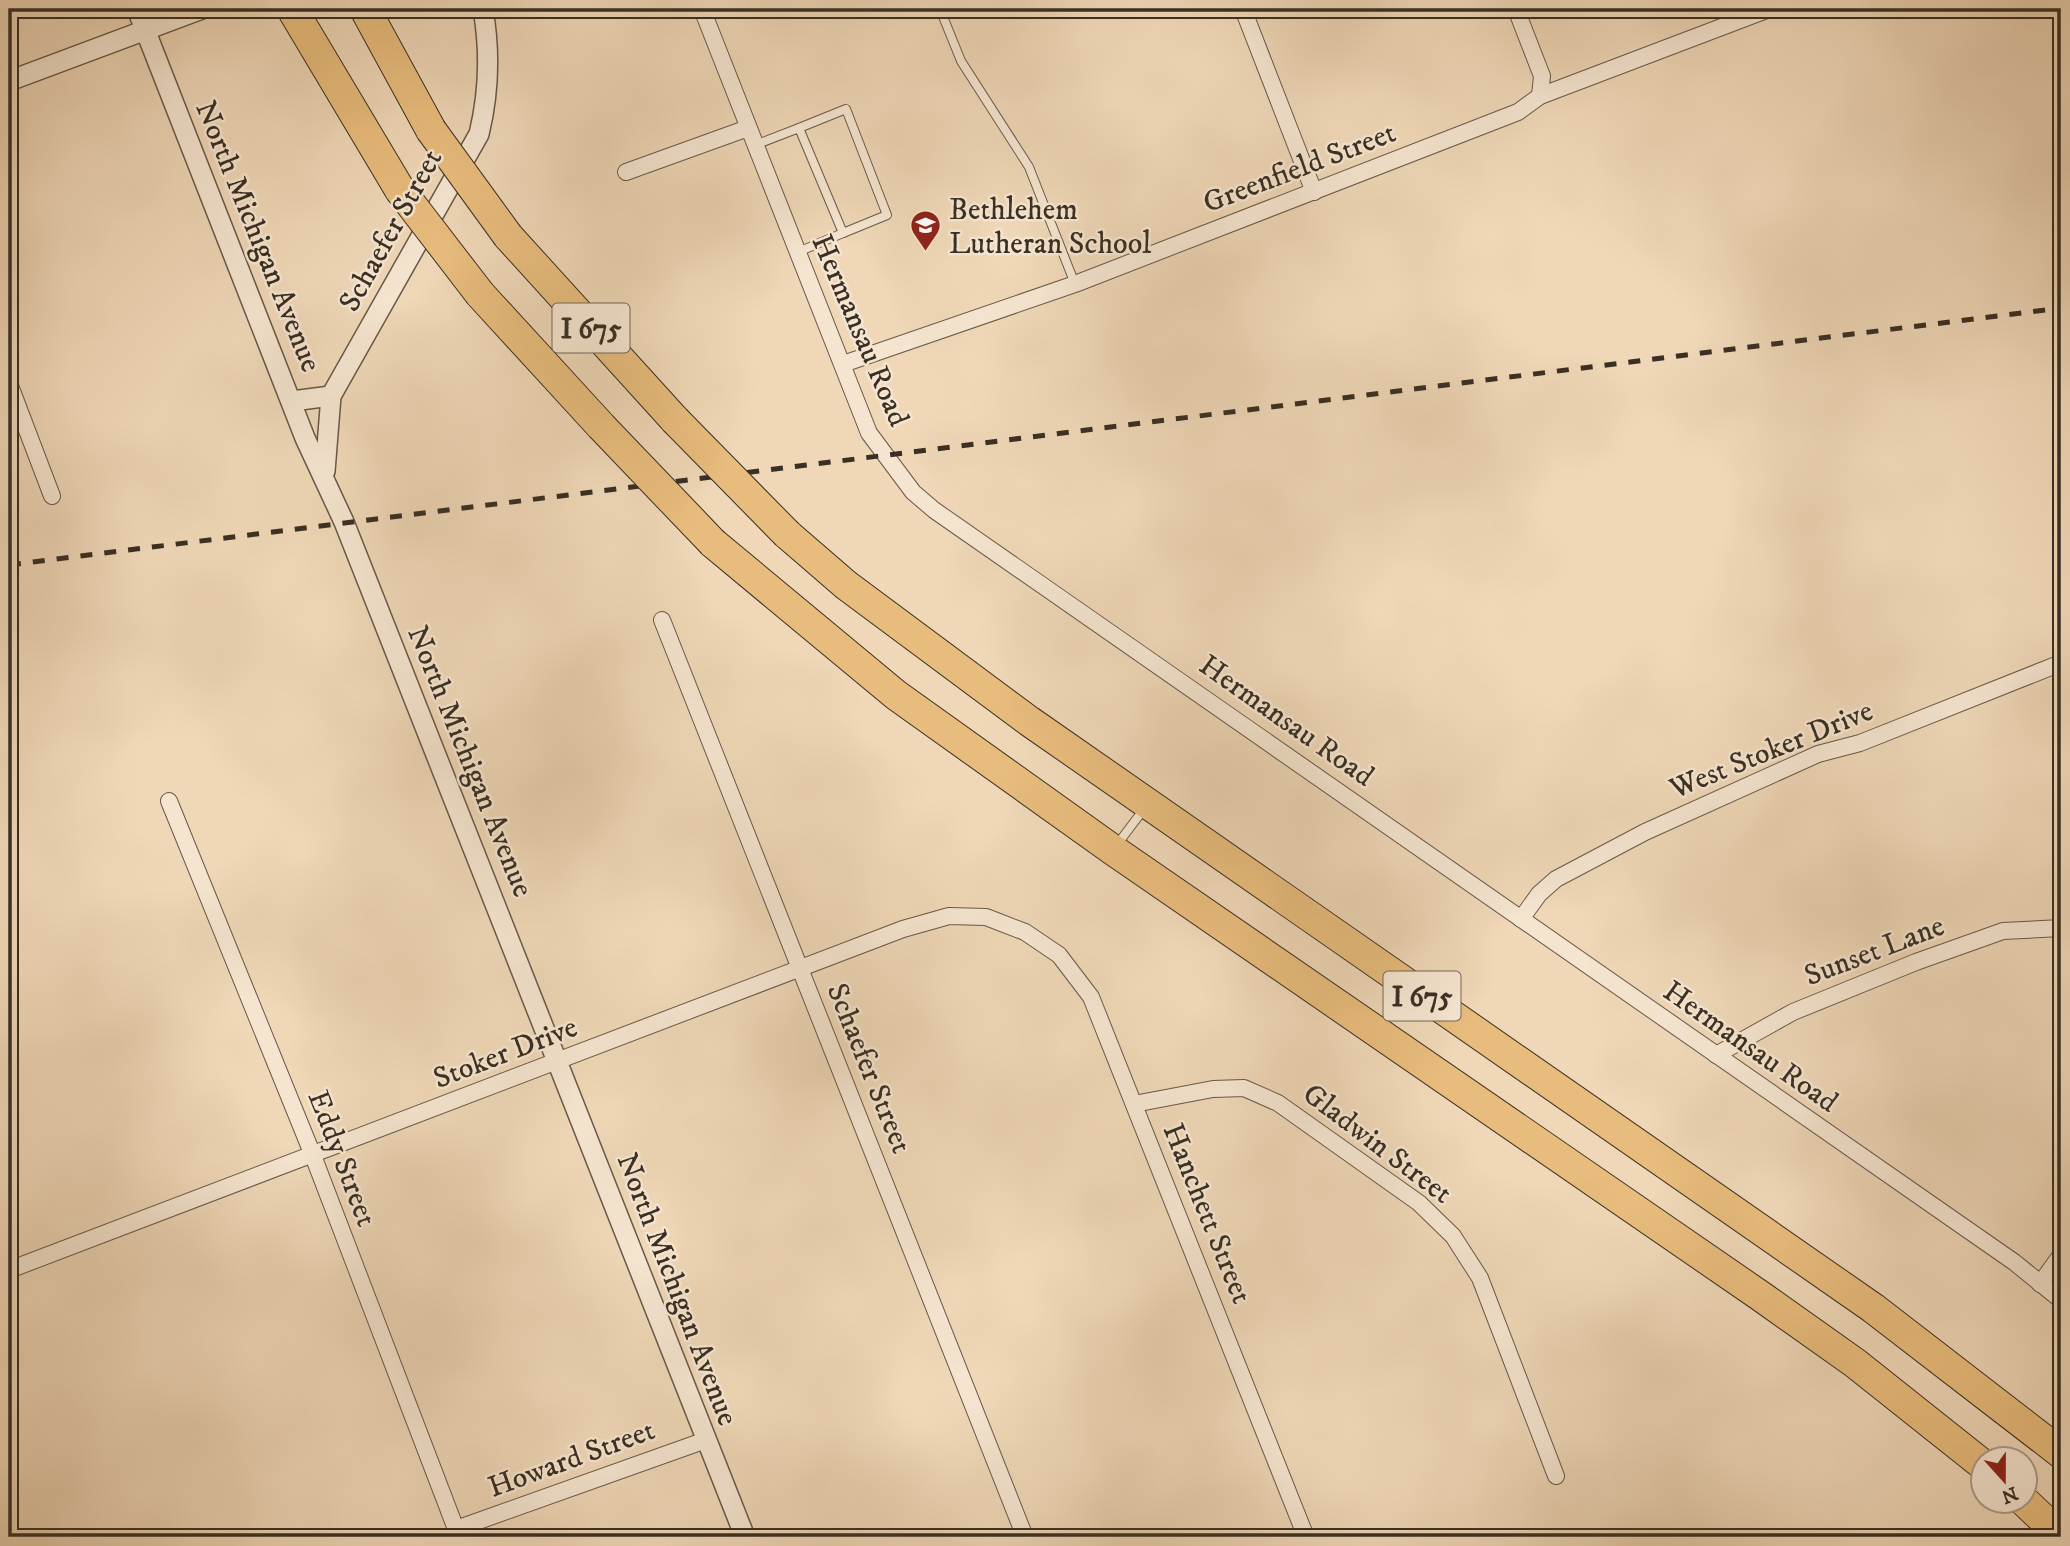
<svg xmlns="http://www.w3.org/2000/svg" width="2070" height="1546" font-family="'IM FELL DW Pica',serif">
<rect width="100%" height="100%" fill="#efd7b7"/>
<filter id="stains"><feTurbulence type="fractalNoise" baseFrequency=".00286" numOctaves="4"/><feColorMatrix values="0 0 0 0 .2 0 0 0 0 .09 0 0 0 0 .02 0 0 0 .5 -.17"/></filter>
<radialGradient id="worn" r=".72"><stop offset=".6" stop-color="#630" stop-opacity="0"/><stop offset="1" stop-color="#630" stop-opacity=".3"/></radialGradient>
<g fill="none" stroke-linecap="round" stroke-linejoin="round">
<defs>
<g id="service">
<path d="M940,9L961,61L1029,167L1075,284"/>
<path d="M799,128L846,109L887,215L843,233"/>
<path d="M755,145L799,128L843,233L798,252"/>
<path d="M1116,846L1144,809"/>
</g>
<g id="minor">
<path d="M702,9L869,433L913,492L934,510L2014,1262L2061,1300"/>
<path d="M1243,9L1314,192"/>
<path d="M1516,9L1542,76L1540,96"/>
<path d="M626,172L748,128"/>
<path d="M843,364L1075,284L1518,112L1540,96L1769,9"/>
<path d="M9,383L52,496"/>
<path d="M662,620L1025,1537"/>
<path d="M169,801L312,1153L459,1537"/>
<path d="M1521,919L1539,894L1556,879L1645,832L1818,754L1860,743L2061,663"/>
<path d="M1716,1055L1793,1012L1916,962L2003,931L2061,928"/>
<path d="M1134,1104L1213,1089L1244,1088L1278,1103L1419,1203L1453,1236L1480,1278L1556,1476"/>
<path d="M9,1270L903,929L949,916L986,917L1025,932L1059,955L1091,997L1306,1537"/>
<path d="M2040,1284L2061,1255"/>
<path d="M456,1529L706,1440"/>
</g>
<g id="tertiary">
<path d="M137,9L305,438L344,522L745,1537"/>
<path d="M9,81L202,9"/>
<path d="M292,401L331,396"/>
<path d="M325,471L331,396L479,134C489,93 490,50 483,9"/>
</g>
<g id="motorway">
<path d="M292,9L400,190"/>
<path d="M365,9L431,130"/>
<path d="M508,236L675,420"/>
<path d="M480,294L601,426"/>
<path d="M787,534L846,585L1029,721L1873,1308L2061,1453"/>
<path d="M713,543L896,695L1113,850L1762,1297L1855,1363L1982,1464"/>
<path d="M2023,1500L2061,1536"/>
</g>
</defs>
<use href="#service" stroke="#665948" stroke-width="10"/>
<use href="#minor" stroke="#665948" stroke-width="18"/>
<use href="#tertiary" stroke="#665948" stroke-width="22"/>
<use href="#motorway" stroke="#392f23" stroke-width="32"/>
<use href="#service" stroke="#f5e5d0" stroke-width="8"/>
<use href="#minor" stroke="#f5e5d0" stroke-width="16"/>
<use href="#tertiary" stroke="#f5e5d0" stroke-width="19"/>
<use href="#motorway" stroke="#e8bc7c" stroke-width="30"/>
<path stroke="#392f23" stroke-width="5" stroke-dasharray="12 12" stroke-linecap="butt" d="M9,565L2061,308"/>
<defs>
<g id="motorway-bridge">
<path d="M431,130L508,236"/>
<path d="M400,190L480,294"/>
<path d="M675,420L787,534"/>
<path d="M601,426L713,543"/>
</g>
</defs>
<use href="#motorway-bridge" stroke="#392f23" stroke-width="32" stroke-linecap="butt"/>
<use href="#motorway-bridge" stroke="#e8bc7c" stroke-width="30"/>
</g>
<defs>
<symbol id="school-pin" viewBox="-11 -11 22 30"><path d="M0 17L-7.5 6A9.5 9.5 0 1 1 7.5 6Z" fill="#8f2418" stroke="#f5e5d0"/><path d="M0-5L7-2L0 1L-7-2ZM-4 1L0 2.5L4 1V4Q0 6-4 4Z" fill="#fff"/></symbol>
</defs>
<g fill-rule="evenodd">
<use href="#school-pin" x="908" y="208" width="35" height="47"/>
</g>
<g text-anchor="middle" stroke-width="5" stroke-linejoin="round" paint-order="stroke">
<g fill="#f5e5d0" stroke="#716657" stroke-width="2">
<rect x="552.5" y="303.5" width="77" height="49" rx="5"/>
<rect x="1383.5" y="971.5" width="77" height="49" rx="5"/>
</g>
<g font-size="28" font-weight="bold" fill="#392f23">
<text x="591" y="338">I 675</text>
<text x="1422" y="1006">I 675</text>
</g>
<g font-size="30" fill="#392f23" stroke="#f5e5d0">
<text transform="translate(1299 167) rotate(-21)" y="10">Greenfield Street</text>
<text transform="translate(390 230) rotate(-61)" y="10">Schaefer Street</text>
<text transform="translate(259 236) rotate(68)" y="10">North Michigan Avenue</text>
<text transform="translate(861 330) rotate(67)" y="10">Hermansau Road</text>
<text transform="translate(1287 720) rotate(35)" y="10">Hermansau Road</text>
<text transform="translate(1771 749) rotate(-22)" y="10">West Stoker Drive</text>
<text transform="translate(471 761) rotate(68)" y="10">North Michigan Avenue</text>
<text transform="translate(1874 950) rotate(-21)" y="10">Sunset Lane</text>
<text transform="translate(1751 1046) rotate(35)" y="10">Hermansau Road</text>
<text transform="translate(505 1052) rotate(-21)" y="10">Stoker Drive</text>
<text transform="translate(870 1068) rotate(68)" y="10">Schaefer Street</text>
<text transform="translate(1378 1143) rotate(37)" y="10">Gladwin Street</text>
<text transform="translate(343 1158) rotate(69)" y="10">Eddy Street</text>
<text transform="translate(1208 1213) rotate(68)" y="10">Hanchett Street</text>
<text transform="translate(678 1289) rotate(69)" y="10">North Michigan Avenue</text>
<text transform="translate(571 1458) rotate(-20)" y="10">Howard Street</text>
</g>
<g font-size="30" fill="#392f23" stroke="#f5e5d0" text-anchor="start">
<text x="949" y="219">Bethlehem<tspan x="949" dy="34">Lutheran School</tspan></text>
</g>
</g>
<rect width="2070" height="1546" fill="none" stroke="#efd7b7" stroke-width="35"/>
<rect x="10" y="10" width="2049" height="1525" fill="none" stroke="#392f23" stroke-width="3.5"/>
<rect x="18" y="18" width="2035" height="1511" fill="none" stroke="#392f23" stroke-width="2"/>
<g transform="translate(2004 1480) rotate(159)"><circle r="33" fill="#f5e5d0" stroke="#aa9c8b" stroke-width="2"/>
<path d="M0-5L12 26L0 18L-12 26Z" fill="#8f2418"/>
<text y="-10" font-size="19" font-weight="bold" text-anchor="middle" fill="#392f23">N</text>
</g>
<rect width="100%" height="100%" filter="url(#stains)"/>
<rect width="100%" height="100%" fill="url(#worn)"/>
</svg>
